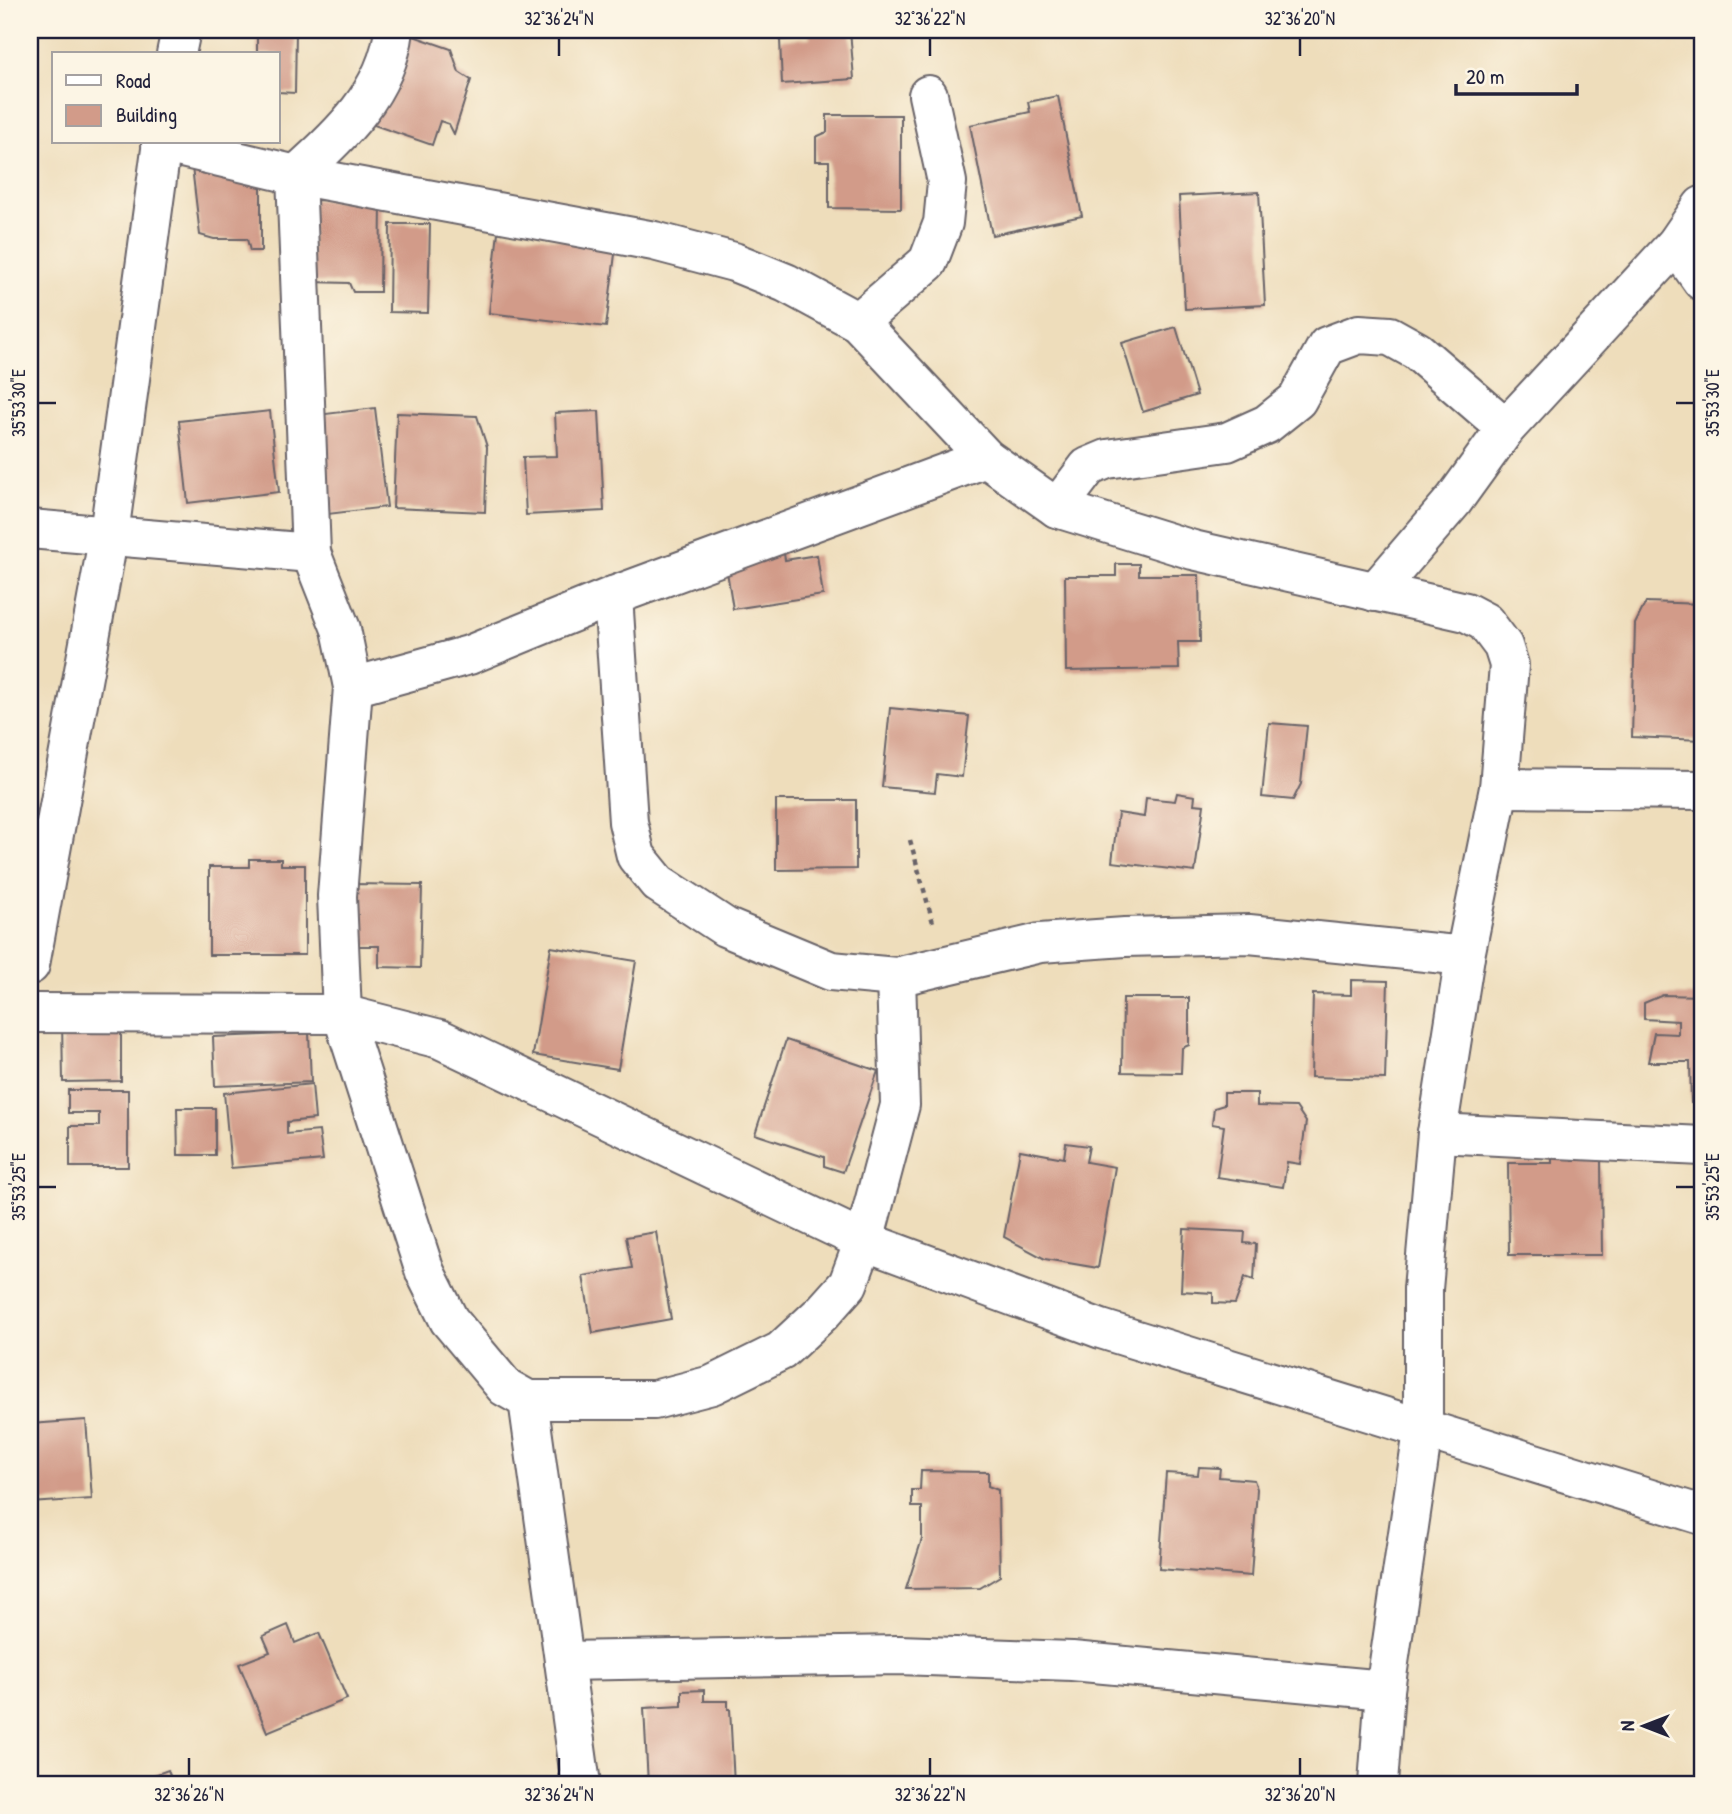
<svg xmlns="http://www.w3.org/2000/svg" width="1732" height="1814" font-family="'Patrick Hand',sans-serif">
<rect width="100%" height="100%" fill="#fcf5e5"/>
<filter id="ink" filterUnits="userSpaceOnUse"><feTurbulence type="fractalNoise" baseFrequency=".0143" numOctaves="2"/><feDisplacementMap in="SourceGraphic" scale="14" xChannelSelector="R" yChannelSelector="G"/><feConvolveMatrix kernelMatrix="1 2 1 2 8 2 1 2 1" color-interpolation-filters="sRGB"/></filter>
<filter id="wash" filterUnits="userSpaceOnUse"><feTurbulence type="fractalNoise" baseFrequency=".00686" numOctaves="4" result="noise"/><feDisplacementMap in="SourceGraphic" scale="28" xChannelSelector="R" yChannelSelector="G"/><feGaussianBlur stdDeviation="1.57" result="paint"/><feColorMatrix in="noise" values="0 0 0 0 0 0 0 0 0 0 0 0 0 0 0 0 0 1.4 0 .05"/><feComposite in="paint" operator="in"/></filter>
<g filter="url(#wash)">
<rect width="100%" height="100%" fill="#edb"/>
<g id="blocks">
<g fill="#d29b89">
<path d="M257,30H296L295,93L278,92V54H257Z"/>
<path d="M809,30H850L854,79L782,84L780,40L810,38Z"/>
<path d="M399,31L451,49L459,72L471,80L454,134L449,124L440,121L432,145L368,123Z"/>
<path d="M1058,96L1082,216L992,235L970,125L1030,112L1028,102Z"/>
<path d="M827,115H901V209L829,208V161H816V137L827,132Z"/>
<path d="M192,167L261,177V251H250L247,239H214L200,235Z"/>
<path d="M1259,192L1265,305L1185,309L1179,196Z"/>
<path d="M313,200L381,201L380,292H353L349,283L311,282Z"/>
<path d="M390,224H430L428,313L389,312Z"/>
<path d="M498,232L616,246L606,327L489,313Z"/>
<path d="M1176,327L1197,395L1143,412L1122,343Z"/>
<path d="M375,408L387,507L328,514L317,415Z"/>
<path d="M270,411L279,492L188,503L179,421Z"/>
<path d="M599,411L604,511L526,515L523,457L557,456L555,413Z"/>
<path d="M397,413L477,416L487,447L485,512L393,508Z"/>
<path d="M782,540L785,560L817,555L823,595L733,609L725,559Z"/>
<path d="M1116,564H1139V575H1199L1200,642H1178L1179,669L1066,671L1065,576H1116Z"/>
<path d="M1646,602L1702,604V740L1632,737L1635,624Z"/>
<path d="M890,708L969,716L962,777L937,774L935,792L882,787Z"/>
<path d="M1269,723L1307,726L1301,784L1293,800L1262,797Z"/>
<path d="M1177,793L1195,796L1194,804L1204,805L1195,872L1112,862L1118,813L1144,817L1146,798L1175,801Z"/>
<path d="M776,800H856V869L776,870Z"/>
<path d="M249,859H281V865H305V955H209V867H249Z"/>
<path d="M353,884L422,885L420,968L379,967V946H352Z"/>
<path d="M551,947L636,961L618,1069L533,1055Z"/>
<path d="M1351,980L1388,981L1385,1079L1311,1077L1313,994L1351,995Z"/>
<path d="M1663,995L1702,996V1103H1691L1690,1062H1648L1654,1033L1678,1034V1021L1644,1019V1003Z"/>
<path d="M1123,998H1189V1045L1182,1048L1181,1073L1122,1072Z"/>
<path d="M121,1017V1081L63,1082L62,1018Z"/>
<path d="M309,1033L311,1082L215,1086L213,1037Z"/>
<path d="M786,1040L878,1071L843,1172L824,1166V1157L755,1134Z"/>
<path d="M312,1084L315,1119L287,1122V1134L319,1131L323,1160L231,1168L224,1093Z"/>
<path d="M68,1090H128V1167H70V1126H99V1113H68Z"/>
<path d="M1224,1093H1257V1106L1296,1107L1306,1122L1300,1164L1287,1162L1283,1187L1217,1177L1224,1126L1212,1124L1214,1108L1224,1105Z"/>
<path d="M177,1108H215V1155H178Z"/>
<path d="M1066,1143L1089,1146L1086,1162L1115,1167L1098,1268L1045,1259L1004,1237L1020,1150L1064,1158Z"/>
<path d="M1552,1153H1573V1160H1601L1602,1255H1509L1508,1163H1552Z"/>
<path d="M1184,1229L1245,1232L1244,1243L1256,1244L1254,1280L1245,1277L1235,1304L1213,1303V1293L1181,1291Z"/>
<path d="M656,1232L671,1319L593,1333L583,1276L632,1268L626,1237Z"/>
<path d="M86,1420L92,1499L30,1503V1424Z"/>
<path d="M1199,1467L1220,1468L1219,1477L1254,1480L1257,1489L1251,1576L1159,1569L1166,1473L1198,1475Z"/>
<path d="M921,1471L988,1472V1486L998,1490L1000,1576L980,1588L906,1589L922,1539V1507H912V1490H920Z"/>
<path d="M288,1625L295,1643L319,1633L347,1699L267,1732L239,1664L270,1652L263,1636Z"/>
<path d="M704,1690V1701H728V1709H730L734,1784H648L644,1708L682,1706V1691Z"/>
<path d="M168,1770L173,1784H130Z"/>
</g>
</g>
</g>
<g filter="url(#ink)">
<use href="#blocks" fill-opacity="0" stroke="#696368" stroke-width="2"/>
<g fill="none" stroke-linecap="round" stroke-linejoin="round">
<defs>
<g id="minor">
<path d="M394,30C387,92 340,136 296,175L311,553L341,629L353,687L337,896L342,1014L425,1272L449,1320L505,1387L528,1400H654L712,1385L781,1351L822,1313L848,1284L864,1241L900,1105L896,977"/>
<path d="M176,54L181,30"/>
<path d="M161,143L296,175L654,241L734,262L786,283L858,322L986,458L1057,508L1193,550L1466,612L1485,622L1503,646L1509,665L1499,788L1465,956L1437,1133L1423,1289V1431L1385,1690L1378,1784"/>
<path d="M1676,244L1702,281"/>
<path d="M858,322L928,262L943,223L947,182L928,95"/>
<path d="M1057,508L1088,467L1107,459L1227,442L1267,424L1297,400L1327,346L1359,334L1390,336L1417,351L1506,428"/>
<path d="M30,529L311,553"/>
<path d="M1375,592L1454,500L1506,428L1676,244L1702,206"/>
<path d="M613,596L628,822L636,856L658,883L725,927L831,971L896,977L1040,943L1125,937L1249,934L1465,956"/>
<path d="M353,687L469,655L613,596L986,458"/>
<path d="M1499,788L1702,790"/>
<path d="M30,965L109,534L162,142"/>
<path d="M30,1013L342,1014L440,1039L864,1241L1101,1329L1702,1515"/>
<path d="M1437,1133L1702,1146"/>
<path d="M528,1400L581,1784"/>
<path d="M564,1661L899,1655L1072,1661L1385,1690"/>
</g>
</defs>
<use href="#minor" stroke="#696368" stroke-width="42"/>
<path stroke="#696368" stroke-width="4.5" stroke-dasharray="5 5" stroke-linecap="butt" d="M910,840L934,926"/>
<use href="#minor" stroke="#fff" stroke-width="38"/>
</g>
</g>
<path fill="none" stroke="#22223b" stroke-width="2.5" d="M559,38V56M930,38V56M1300,38V56M38,403H56M1676,403H1694M38,1187H56M1676,1187H1694M189,1758V1776M559,1758V1776M930,1758V1776M1300,1758V1776"/>
<rect width="1732" height="1814" fill="none" stroke="#fcf5e5" stroke-width="77"/>
<rect x="52" y="52" width="228" height="91" fill="#fcf5e5" stroke="#a5a1a1" stroke-width="2"/>
<rect x="66" y="75" width="35" height="10" fill="#ffffff" stroke="#a5a1a1" stroke-width="2"/>
<text x="116" y="88" font-size="21" fill="#22223b">Road</text>
<rect x="66" y="105" width="35" height="21" fill="#d29b89" stroke="#a5a1a1" stroke-width="2"/>
<text x="116" y="122" font-size="21" fill="#22223b">Building</text>
<g transform="translate(1644 1726) rotate(270)" stroke="#fcf5e5" stroke-width="5" paint-order="stroke">
<path d="M0-5L12 26L0 18L-12 26Z" fill="#22223b"/>
<text y="-10" font-size="19" font-weight="bold" text-anchor="middle" fill="#22223b">N</text>
</g>
<path d="M1456 84v10h121v-10" fill="none" stroke="#22223b" stroke-width="3.5"/>
<text x="1466" y="84" font-size="21" fill="#22223b" stroke="#fcf5e5" stroke-width="5" paint-order="stroke">20 m</text>
<rect x="38" y="38" width="1656" height="1738" fill="none" stroke="#22223b" stroke-width="2.5"/>
<g font-size="18" text-anchor="middle" fill="#22223b">
<text x="559" y="25">32°36'24"N</text>
<text x="930" y="25">32°36'22"N</text>
<text x="1300" y="25">32°36'20"N</text>
<text transform="translate(1713 403) rotate(-90)" y="6">35°53'30"E</text>
<text transform="translate(19 403) rotate(-90)" y="6">35°53'30"E</text>
<text transform="translate(1713 1187) rotate(-90)" y="6">35°53'25"E</text>
<text transform="translate(19 1187) rotate(-90)" y="6">35°53'25"E</text>
<text x="189" y="1801">32°36'26"N</text>
<text x="559" y="1801">32°36'24"N</text>
<text x="930" y="1801">32°36'22"N</text>
<text x="1300" y="1801">32°36'20"N</text>
</g>
</svg>
